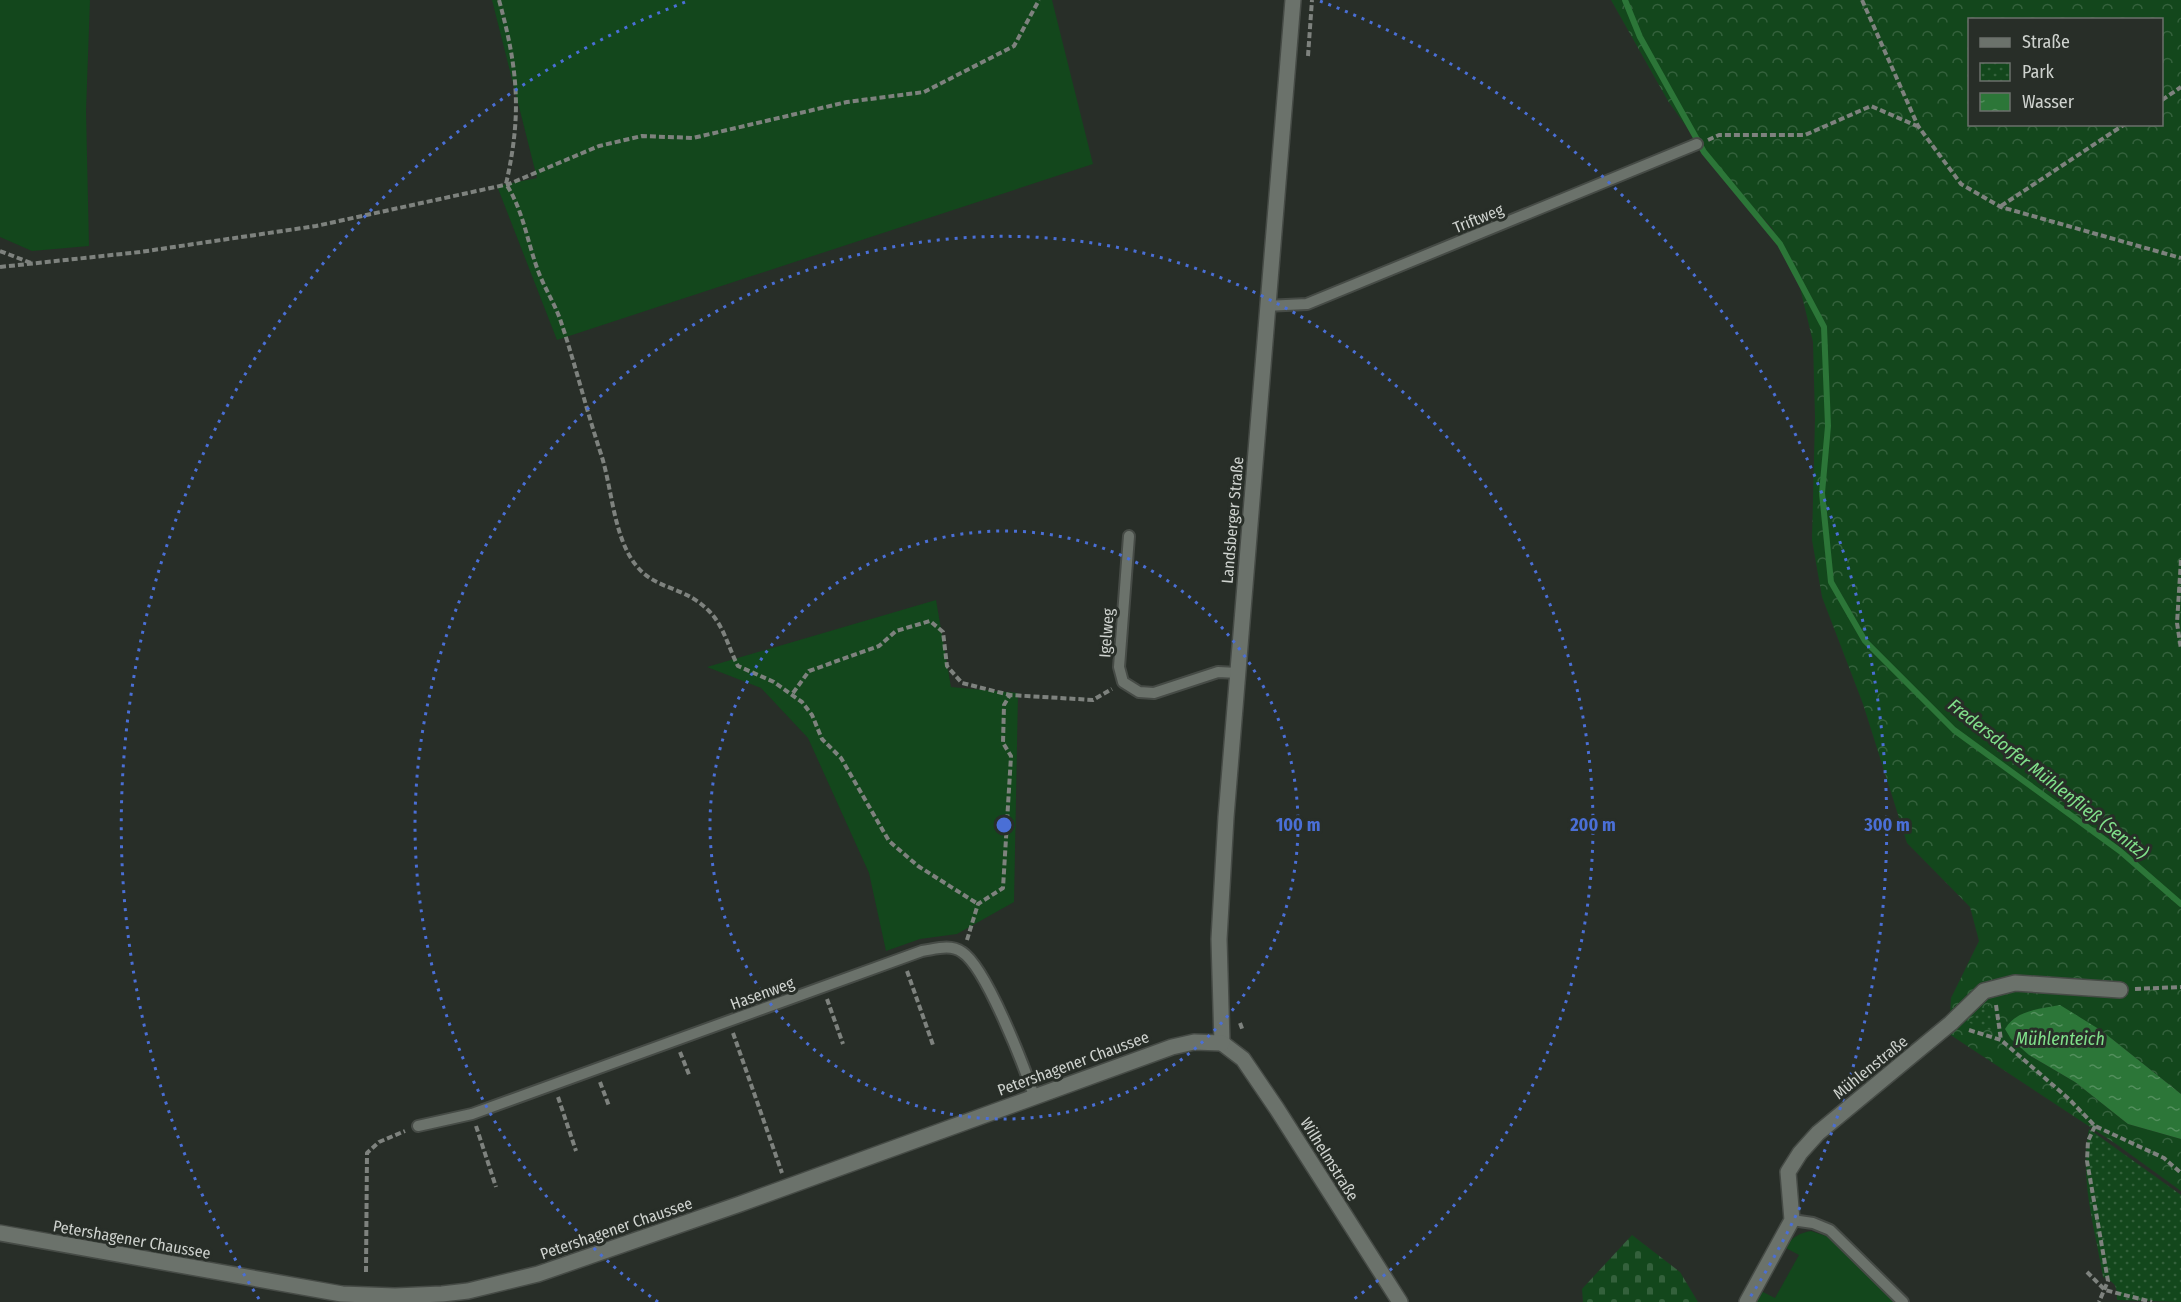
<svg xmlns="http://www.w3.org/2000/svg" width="2181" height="1302" font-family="'Fira Sans Condensed',sans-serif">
<defs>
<pattern id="forest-crowns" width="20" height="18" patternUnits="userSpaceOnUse" patternTransform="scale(1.5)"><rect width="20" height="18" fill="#13471c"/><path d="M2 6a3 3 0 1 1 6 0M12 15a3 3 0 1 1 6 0" fill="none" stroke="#34613c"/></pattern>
<pattern id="cemetery-stones" width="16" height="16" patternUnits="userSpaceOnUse" patternTransform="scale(1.5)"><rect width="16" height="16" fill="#13471c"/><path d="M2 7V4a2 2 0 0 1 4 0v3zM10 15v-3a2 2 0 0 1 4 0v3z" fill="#34613c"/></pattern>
<pattern id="park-dots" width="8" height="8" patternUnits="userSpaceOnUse" patternTransform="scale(1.5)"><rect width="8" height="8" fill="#13471c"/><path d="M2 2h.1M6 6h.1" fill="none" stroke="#34613c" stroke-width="1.8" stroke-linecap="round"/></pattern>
<pattern id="water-ripples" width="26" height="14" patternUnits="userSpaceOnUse" patternTransform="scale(1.5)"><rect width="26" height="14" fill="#2c7638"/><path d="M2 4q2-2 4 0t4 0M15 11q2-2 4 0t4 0" fill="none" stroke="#538f5d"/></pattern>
</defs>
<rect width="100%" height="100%" fill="#282e28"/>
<g fill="#13471c">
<path d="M0,0H90L86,111L89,246L32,251L0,237Z"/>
<path d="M492,0H1052L1093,164L557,340L497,186L537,178Z"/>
<path d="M936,600L951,687L1018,693L1014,902L957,934L920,939L886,951L869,873L808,738L761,688L707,667Z"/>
<path d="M1811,1231L1832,1238L1897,1302H1756L1761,1291L1775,1298L1799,1255L1786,1248C1791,1237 1800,1233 1811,1231Z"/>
</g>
<path fill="url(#forest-crowns)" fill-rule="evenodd" d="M1611,0H2181V1094L2102,1031L2029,1055L2075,1082L2128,1124L2181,1139V1191L2116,1144L1949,1034L1951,998L1979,941L1970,907L1907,843L1863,704L1822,597L1812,540L1815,418L1813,342L1797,275L1772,228L1714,165L1668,101ZM1970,20H2162V124H1970Z"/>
<path fill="url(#cemetery-stones)" d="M1632,1235L1680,1272L1698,1302H1583L1582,1289Z"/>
<g fill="url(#park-dots)">
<path d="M1989,1004L1993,1031L1967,1022Z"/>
<path d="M2089,1129L2181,1195V1302L2117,1300C2117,1286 2116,1283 2103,1277C2095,1228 2079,1179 2089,1129Z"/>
</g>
<path fill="url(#water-ripples)" d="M2060,1005L2102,1031L2181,1094V1139L2128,1124L2075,1082L2029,1055L2011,1039L2005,1029C2016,1010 2040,1009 2060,1005Z"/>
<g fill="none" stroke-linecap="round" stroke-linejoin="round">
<path stroke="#2c7638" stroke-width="6" d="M1625,0L1640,37L1704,152L1780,244L1824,327L1828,426L1822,493L1831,582L1865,641L1954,730L2120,851L2181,904"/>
<defs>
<g id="lane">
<path d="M1267,306L1307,304L1697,144"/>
<path d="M1129,536L1119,667L1123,682L1139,692L1154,693L1218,672L1238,673"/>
<path d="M418,1126L472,1114L922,951C936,949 950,944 962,952C986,967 1024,1066 1034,1096"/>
<path d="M1792,1220L1813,1223L1830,1230L1903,1302"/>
</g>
<path id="street" d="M1747,1302L1792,1220L1788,1172L1800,1153L1818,1133L1951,1023L1984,991L2015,983L2120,990"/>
<g id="secondary">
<path d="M1222,1043L1219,939L1226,817L1293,0"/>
<path d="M1222,1043L1243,1059L1277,1109L1400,1302"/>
<path d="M0,1233L342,1294L395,1296L442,1294L468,1291L538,1274L740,1204L1172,1047L1194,1042L1222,1043"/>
</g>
</defs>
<use href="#lane" stroke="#464b46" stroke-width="14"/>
<use href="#street" stroke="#464b46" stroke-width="18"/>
<use href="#secondary" stroke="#464b46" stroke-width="18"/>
<g stroke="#7e827e" stroke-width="4" stroke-dasharray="6 3" stroke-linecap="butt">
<path d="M499,0C518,69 522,114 506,184C522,208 527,239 536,265C542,284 553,300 560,319C575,363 586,409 601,454C610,482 612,514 623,542C644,595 677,579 709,611C724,626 728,647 738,666L774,682L802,702L812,715L822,739L841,758L889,841L918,866L978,904"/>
<path d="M1862,0L1918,126L1961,184L2001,207L2181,258"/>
<path d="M1308,56L1312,0"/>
<path d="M2162,100L2181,87"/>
<path d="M1708,140L1719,135H1805L1871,106L1917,126"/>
<path d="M2001,206L2125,124"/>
<path d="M0,251L31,263"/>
<path d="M0,267L140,252L316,226L509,184L599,146L642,136L693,138L847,102L924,92L1014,46L1039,0"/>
<path d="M2181,560L2177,623L2181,649"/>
<path d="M793,693L809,671L879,646L896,631L930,621L943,632L947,666L962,683L1010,695"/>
<path d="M967,940L978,904L1003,888L1011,756L1003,743L1004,705L1010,695L1093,700L1112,689"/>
<path d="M907,971L933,1045"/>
<path d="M2135,989L2181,987"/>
<path d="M827,999L843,1044"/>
<path d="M1996,1005L2001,1040"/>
<path d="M1240,1023L1243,1031"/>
<path d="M1969,1030L2001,1040L2069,1099L2095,1126L2164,1158L2181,1173"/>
<path d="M733,1033L782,1173"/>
<path d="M680,1052L690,1077"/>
<path d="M600,1082L609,1106"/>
<path d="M558,1097L576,1151"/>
<path d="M476,1126L496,1187"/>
<path d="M2095,1126L2088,1141L2087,1161L2108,1281L2099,1302"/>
<path d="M366,1272L367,1153L379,1142L405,1131"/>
<path d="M2087,1272L2105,1290L2152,1302"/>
</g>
<use href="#lane" stroke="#6b726b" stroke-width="10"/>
<use href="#street" stroke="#6b726b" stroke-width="15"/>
<use href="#secondary" stroke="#6b726b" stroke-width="15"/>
</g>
<g fill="none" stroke="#4a6fd6" stroke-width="3" stroke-dasharray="3 6">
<circle cx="1004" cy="825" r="294"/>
<path d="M658 1302A589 589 0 1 1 1350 1302"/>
<path d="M259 1299A883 883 0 0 1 688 1M1320 1A883 883 0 0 1 1749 1299"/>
</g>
<g text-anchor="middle" stroke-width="6" stroke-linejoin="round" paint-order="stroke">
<g font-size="16" fill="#cfd3cf" stroke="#282e28">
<text transform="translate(1478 218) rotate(-22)" y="6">Triftweg</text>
<text transform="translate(1232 520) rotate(-85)" y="6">Landsberger Straße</text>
<text transform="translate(1106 633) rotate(-86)" y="6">Igelweg</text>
<text transform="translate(762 993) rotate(-20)" y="6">Hasenweg</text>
<text transform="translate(1073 1063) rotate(-20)" y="6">Petershagener Chaussee</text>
<text transform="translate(1870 1067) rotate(-39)" y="6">Mühlenstraße</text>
<text transform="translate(1330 1159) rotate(58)" y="6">Wilhelmstraße</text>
<text transform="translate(616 1228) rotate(-19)" y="6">Petershagener Chaussee</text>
<text transform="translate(132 1239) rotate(10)" y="6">Petershagener Chaussee</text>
</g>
<g font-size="18" font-style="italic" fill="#80e08a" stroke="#282e28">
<text transform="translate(2048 779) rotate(38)" y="6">Fredersdorfer Mühlenfließ (Senitz)</text>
<text x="2060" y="1045">Mühlenteich</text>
</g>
</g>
<circle cx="1004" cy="825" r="9" fill="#4a6fd6" stroke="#282e28" stroke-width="3"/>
<g font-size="18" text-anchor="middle" font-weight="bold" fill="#4a6fd6" stroke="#282e28" stroke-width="6" stroke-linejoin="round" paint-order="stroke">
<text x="1298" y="831">100 m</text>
<text x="1593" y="831">200 m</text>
<text x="1887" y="831">300 m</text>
</g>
<rect x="1968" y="18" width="195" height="108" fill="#282e28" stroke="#6b706b" stroke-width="1.5"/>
<rect x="1980" y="38" width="30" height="9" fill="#6b726b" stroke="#6b706b" stroke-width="1.5"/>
<text x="2022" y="48" font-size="18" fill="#cfd3cf">Straße</text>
<rect x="1980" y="63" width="30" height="18" fill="url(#park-dots)" stroke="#6b706b" stroke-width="1.5"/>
<text x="2022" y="78" font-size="18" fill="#cfd3cf">Park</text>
<rect x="1980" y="93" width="30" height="18" fill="url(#water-ripples)" stroke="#6b706b" stroke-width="1.5"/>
<text x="2022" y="108" font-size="18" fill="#cfd3cf">Wasser</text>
</svg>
